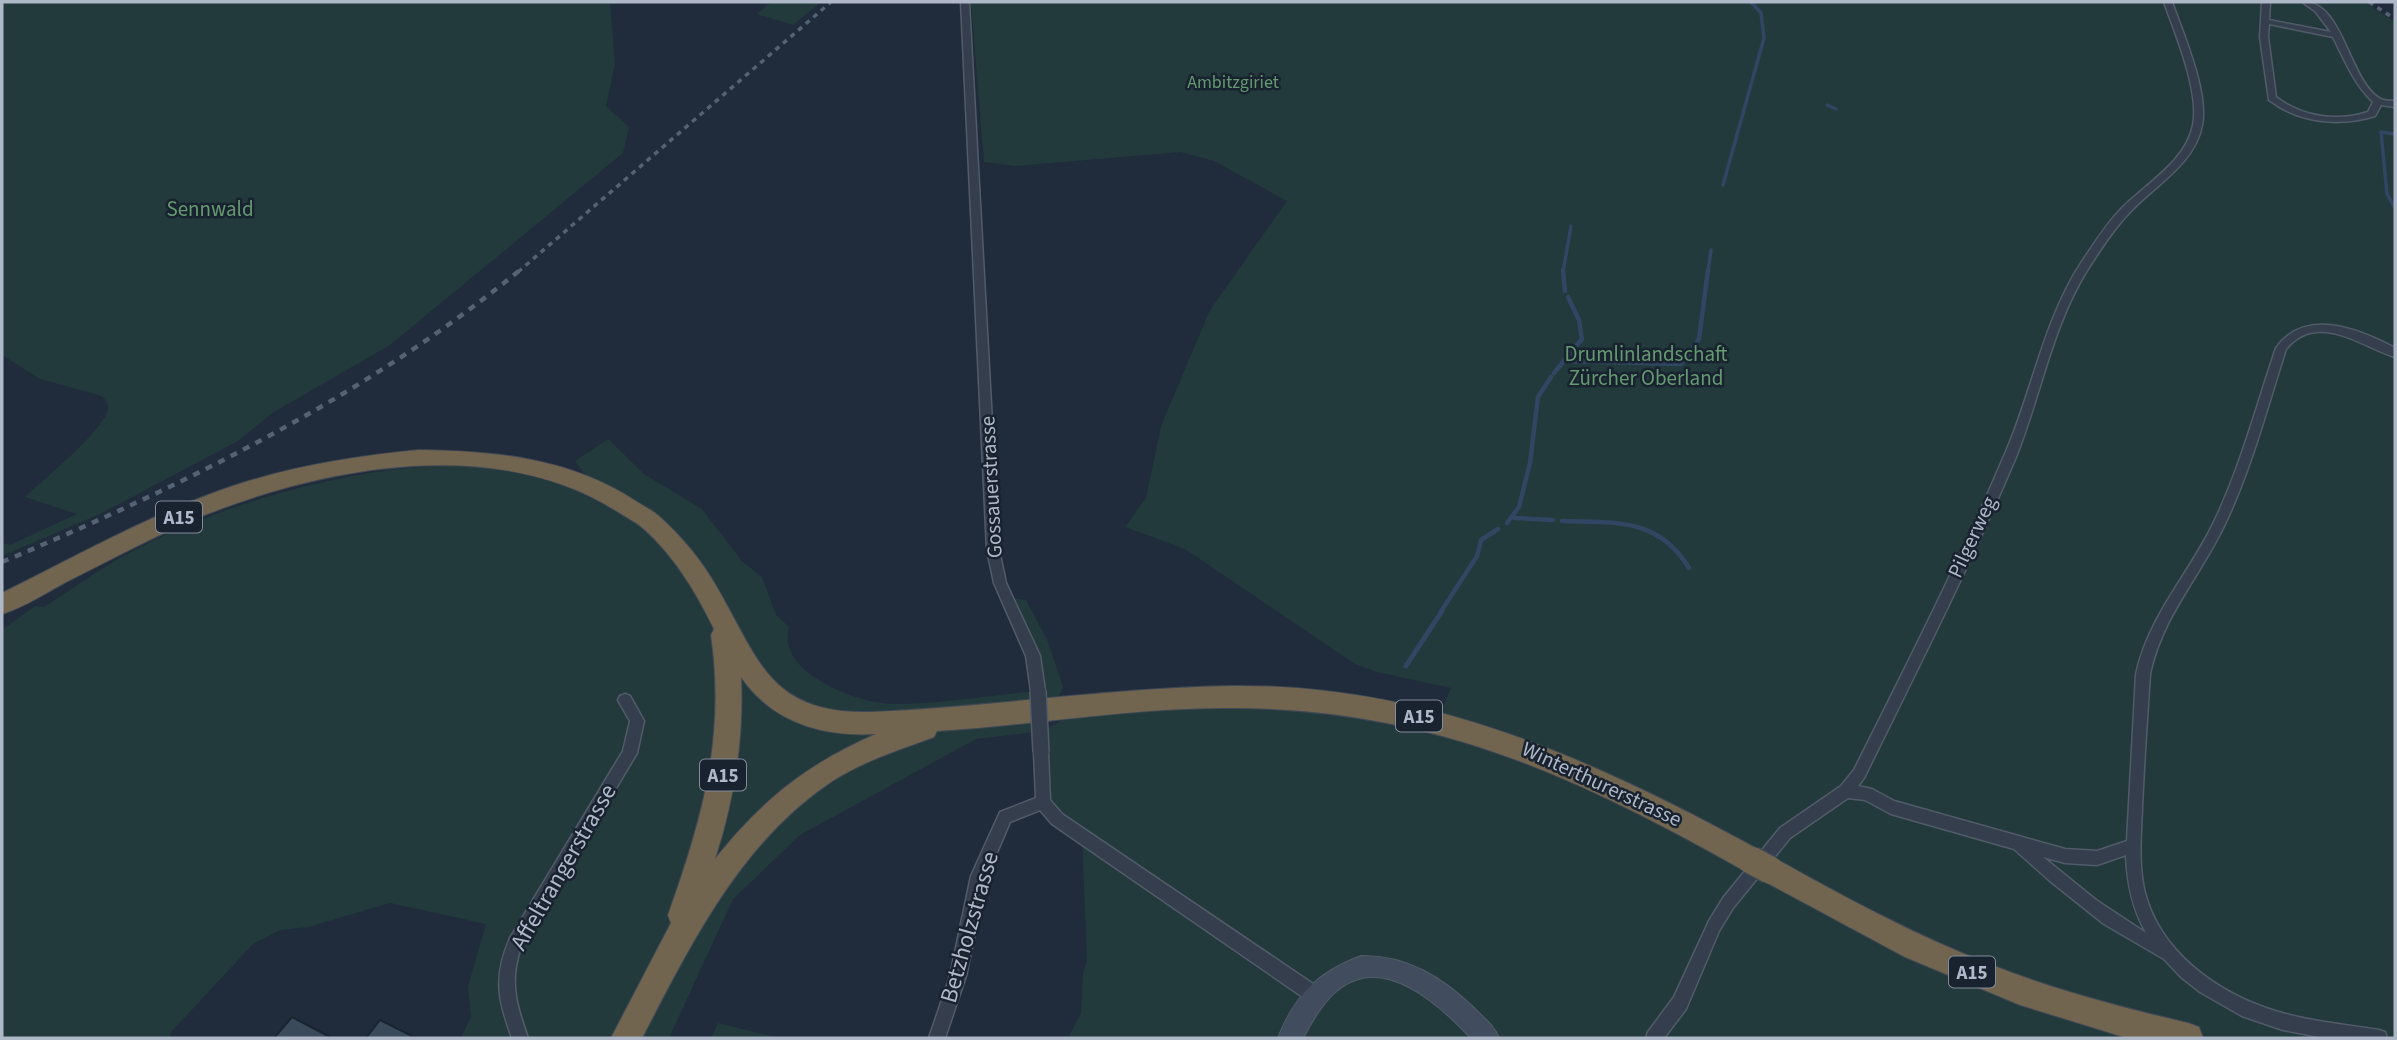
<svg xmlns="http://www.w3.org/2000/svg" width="2397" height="1040" font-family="'Source Sans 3',sans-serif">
<rect width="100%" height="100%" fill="#202c3b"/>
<g fill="#223a3c">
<path d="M2,2H610L615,64L606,106L629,127L623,153L390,345L274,412L238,441L100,514L2,556V543L10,545L77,514L25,497C42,481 107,428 108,408C108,401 104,398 99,395L40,379L2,355Z"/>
<path d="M771,2H821L793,25L757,14Z"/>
<path d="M971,2H2365L2395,22V1038H1068L1081,1013L1083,973L1087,960L1082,837L1043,802V731L976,739L800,835L733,899L669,1038H461L471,1016L468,986L486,924L390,903L308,927L280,930L253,944L172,1031L169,1038H2V630L35,606L44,607C69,591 94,573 120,558C210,507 337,470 440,466C476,465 516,471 551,481C570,485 588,495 606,502L575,461L608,439L644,474L702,509L742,561L762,577L776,615L789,627C788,632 787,639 788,643C794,679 862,704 894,704C941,704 990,695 1038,691L1033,656L1006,597L1026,600L1048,642L1063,687L1045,730L1066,718L1186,698L1437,720L1451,688L1377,672L1355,664L1185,549L1125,527L1146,498L1161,426L1210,310L1287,201L1214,161L1181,152L1015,166L984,162Z"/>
<path d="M718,1023L779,1038H780H711Z"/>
</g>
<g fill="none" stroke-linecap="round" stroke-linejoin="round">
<g stroke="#314662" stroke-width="3.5">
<path d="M1827,105L1836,109"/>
<path d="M2395,134L2381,132L2387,194L2395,208"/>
<path d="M1723,185L1764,38L1761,13L1751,2"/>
<path d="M1563,272L1571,226"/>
<path d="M1708,272L1711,250"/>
</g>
<g stroke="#314662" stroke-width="4.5">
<path d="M1563,270L1565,291"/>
<path d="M1564,361L1681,364L1699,339L1708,270"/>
<path d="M1554,373L1582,339L1579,320L1568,297"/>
<path d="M1514,518L1553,520"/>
<path d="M1562,521C1615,523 1658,517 1689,568"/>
<path d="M1507,523L1519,507L1530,463L1538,397L1551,377"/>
<path d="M1440,613L1477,556L1481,540L1498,529"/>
</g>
<path stroke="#314662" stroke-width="5" d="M1406,666L1442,611"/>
</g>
<g fill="#3b4a5b" stroke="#1b2532" stroke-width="2">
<path d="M292,1017L332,1038H274Z"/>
<path d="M380,1020L416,1038H366Z"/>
</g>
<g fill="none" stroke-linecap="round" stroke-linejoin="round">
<defs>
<g id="street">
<path d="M961,2H969L999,550L1006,583L1040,656L1045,691L1043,695L1038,697L1033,695L1031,691L1026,656L994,583L987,550Z"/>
<path d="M2164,2H2172C2183,33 2209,93 2202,125C2195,164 2154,186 2129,213C2113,230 2100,250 2088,269C2052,326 2041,395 2016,457C1970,566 1916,672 1864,778L1858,786L1872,789L1894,801L2065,849L2097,851L2127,841L2136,674C2149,616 2186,578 2212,526C2240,469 2256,407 2276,348C2305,307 2359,329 2395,348V357C2360,346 2318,311 2286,349C2267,408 2251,470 2224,526C2199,578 2162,617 2150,674C2147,719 2144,763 2142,808C2141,835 2138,866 2145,893C2160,951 2215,991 2269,1009C2304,1021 2342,1024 2379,1030L2385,1032L2387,1038H2324L2283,1030L2242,1016L2200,992L2181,977L2164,959L2104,924L2050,881L2014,849L1891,814L1865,800L1848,798L1790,838L1733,908L1719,931L1686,1009L1664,1038H1646L1648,1032L1674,997L1709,921L1723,898L1780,828L1841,786L1854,770C1907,664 1961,558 2007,449C2033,388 2044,320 2081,263C2094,244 2106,224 2122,208C2147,183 2186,161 2193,125C2200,92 2175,33 2164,2ZM2126,855C2127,883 2132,908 2146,933L2096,900L2043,857L2065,863L2097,865Z"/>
<path d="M2262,2H2270L2269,20L2331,32L2315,11L2302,2C2343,0 2348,78 2379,98C2383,101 2390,101 2395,101V107L2381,105L2375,116C2339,127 2299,123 2269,100L2260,37ZM2269,24L2333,37C2345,61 2354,84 2373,102L2368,112C2337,122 2302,117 2276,97L2268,37Z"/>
<path d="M625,694L630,696L644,721L637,753L521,947C509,982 516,1004 528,1038H512C498,1000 493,977 510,938L623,751L630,721L618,700L620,696Z"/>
<path d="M1041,746L1046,748L1048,752L1050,800L1062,814L1322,990L1324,996L1322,1002L1316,1004L1310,1002L1052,824L1040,810L1010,822L987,876L966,976L945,1038H929L950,976L971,876L1000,812L1036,798L1034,752L1036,748Z"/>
</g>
<path id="secondary" d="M1361,956C1407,955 1443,978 1475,1009C1484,1018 1494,1026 1499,1038H1471C1442,1007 1387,955 1342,987C1324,999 1313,1020 1303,1038H1278C1295,995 1318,972 1361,956Z"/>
<path id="highway" d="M419,450C495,451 569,458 634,500C643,506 654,511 661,518C682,537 701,560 715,584C759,659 768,714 870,712C991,707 1110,688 1230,686C1426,683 1593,759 1761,851L1764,859L1770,857L1780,861C1848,899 1917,936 1989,964C2054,990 2121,1007 2188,1023L2199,1027L2203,1038H2127L2020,1005L1905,957L1760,879L1756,871L1751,873L1741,869C1572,774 1431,709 1233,708C1134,707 1036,725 937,731L934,737C899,750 863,761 831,782C740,843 691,944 642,1038H611L671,923L668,915C702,820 726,737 711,635L714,629C696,592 675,557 644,529C636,522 626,517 618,512C495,432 314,468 188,522C147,540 108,561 68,581C47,592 25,607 2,614V593C77,556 151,514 230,487C292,466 355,456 419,450ZM741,677C773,723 823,737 876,734C807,764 762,800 715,859C734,800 744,740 741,677Z"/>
</defs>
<use href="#street" stroke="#525b69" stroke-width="3"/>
<use href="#secondary" stroke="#525b69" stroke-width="2"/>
<use href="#highway" stroke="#3f4856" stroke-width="2"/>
<use href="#street" fill="#343e4c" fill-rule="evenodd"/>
<use href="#secondary" fill="#414d5f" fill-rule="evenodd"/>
<use href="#highway" fill="#726550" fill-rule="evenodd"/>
<g stroke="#556273" stroke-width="3.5" stroke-dasharray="5 5" stroke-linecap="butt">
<path d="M2369,2L2395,19"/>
<path d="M518,272L831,2"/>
</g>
<path stroke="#556273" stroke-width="4.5" stroke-dasharray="7 7" stroke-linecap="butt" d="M2,562C185,485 366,396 520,270"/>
<defs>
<path id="street-bridge" d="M1038,691L1041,752"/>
<path id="highway-bridge" d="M1751,860L1770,870"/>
</defs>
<use href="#street-bridge" stroke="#525b69" stroke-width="18" stroke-linecap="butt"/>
<use href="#highway-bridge" stroke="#3f4856" stroke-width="30" stroke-linecap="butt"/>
<use href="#street-bridge" stroke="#343e4c" stroke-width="15"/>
<use href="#highway-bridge" stroke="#726550" stroke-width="27"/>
</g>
<g text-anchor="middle" stroke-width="5" stroke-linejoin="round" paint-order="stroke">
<g font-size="18" fill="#649a70" stroke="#192330">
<text x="1233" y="88">Ambitzgiriet</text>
</g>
<g fill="#192330" stroke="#828b9a" stroke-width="2">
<rect x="156" y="501.5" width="46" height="31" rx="5"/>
<rect x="1396" y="700.5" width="46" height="31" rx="5"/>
<rect x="700" y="759.5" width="46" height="31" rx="5"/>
<rect x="1949" y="956.5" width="46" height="31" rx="5"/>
</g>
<g font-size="19" font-weight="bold" fill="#afb8c8">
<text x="179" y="524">A15</text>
<text x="1419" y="723">A15</text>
<text x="723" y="782">A15</text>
<text x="1972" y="979">A15</text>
</g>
<g font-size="21" fill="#649a70" stroke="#192330">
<text x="210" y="216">Sennwald</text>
<text x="1646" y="361">Drumlinlandschaft<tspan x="1646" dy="24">Zürcher Oberland</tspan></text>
</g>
<g font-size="21" fill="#afb8c8" stroke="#192330">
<text transform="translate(991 487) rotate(-93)" y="7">Gossauerstrasse</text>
<text transform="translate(1972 537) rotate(-65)" y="7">Pilgerweg</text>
<text transform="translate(1602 784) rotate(25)" y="7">Winterthurerstrasse</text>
</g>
<g font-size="24" fill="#afb8c8" stroke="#192330">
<text transform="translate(563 867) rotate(-60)" y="8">Affeltrangerstrasse</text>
<text transform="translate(969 927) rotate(-74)" y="8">Betzholzstrasse</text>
</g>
</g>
<rect width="2397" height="1040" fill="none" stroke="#afb8c8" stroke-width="7"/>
</svg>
